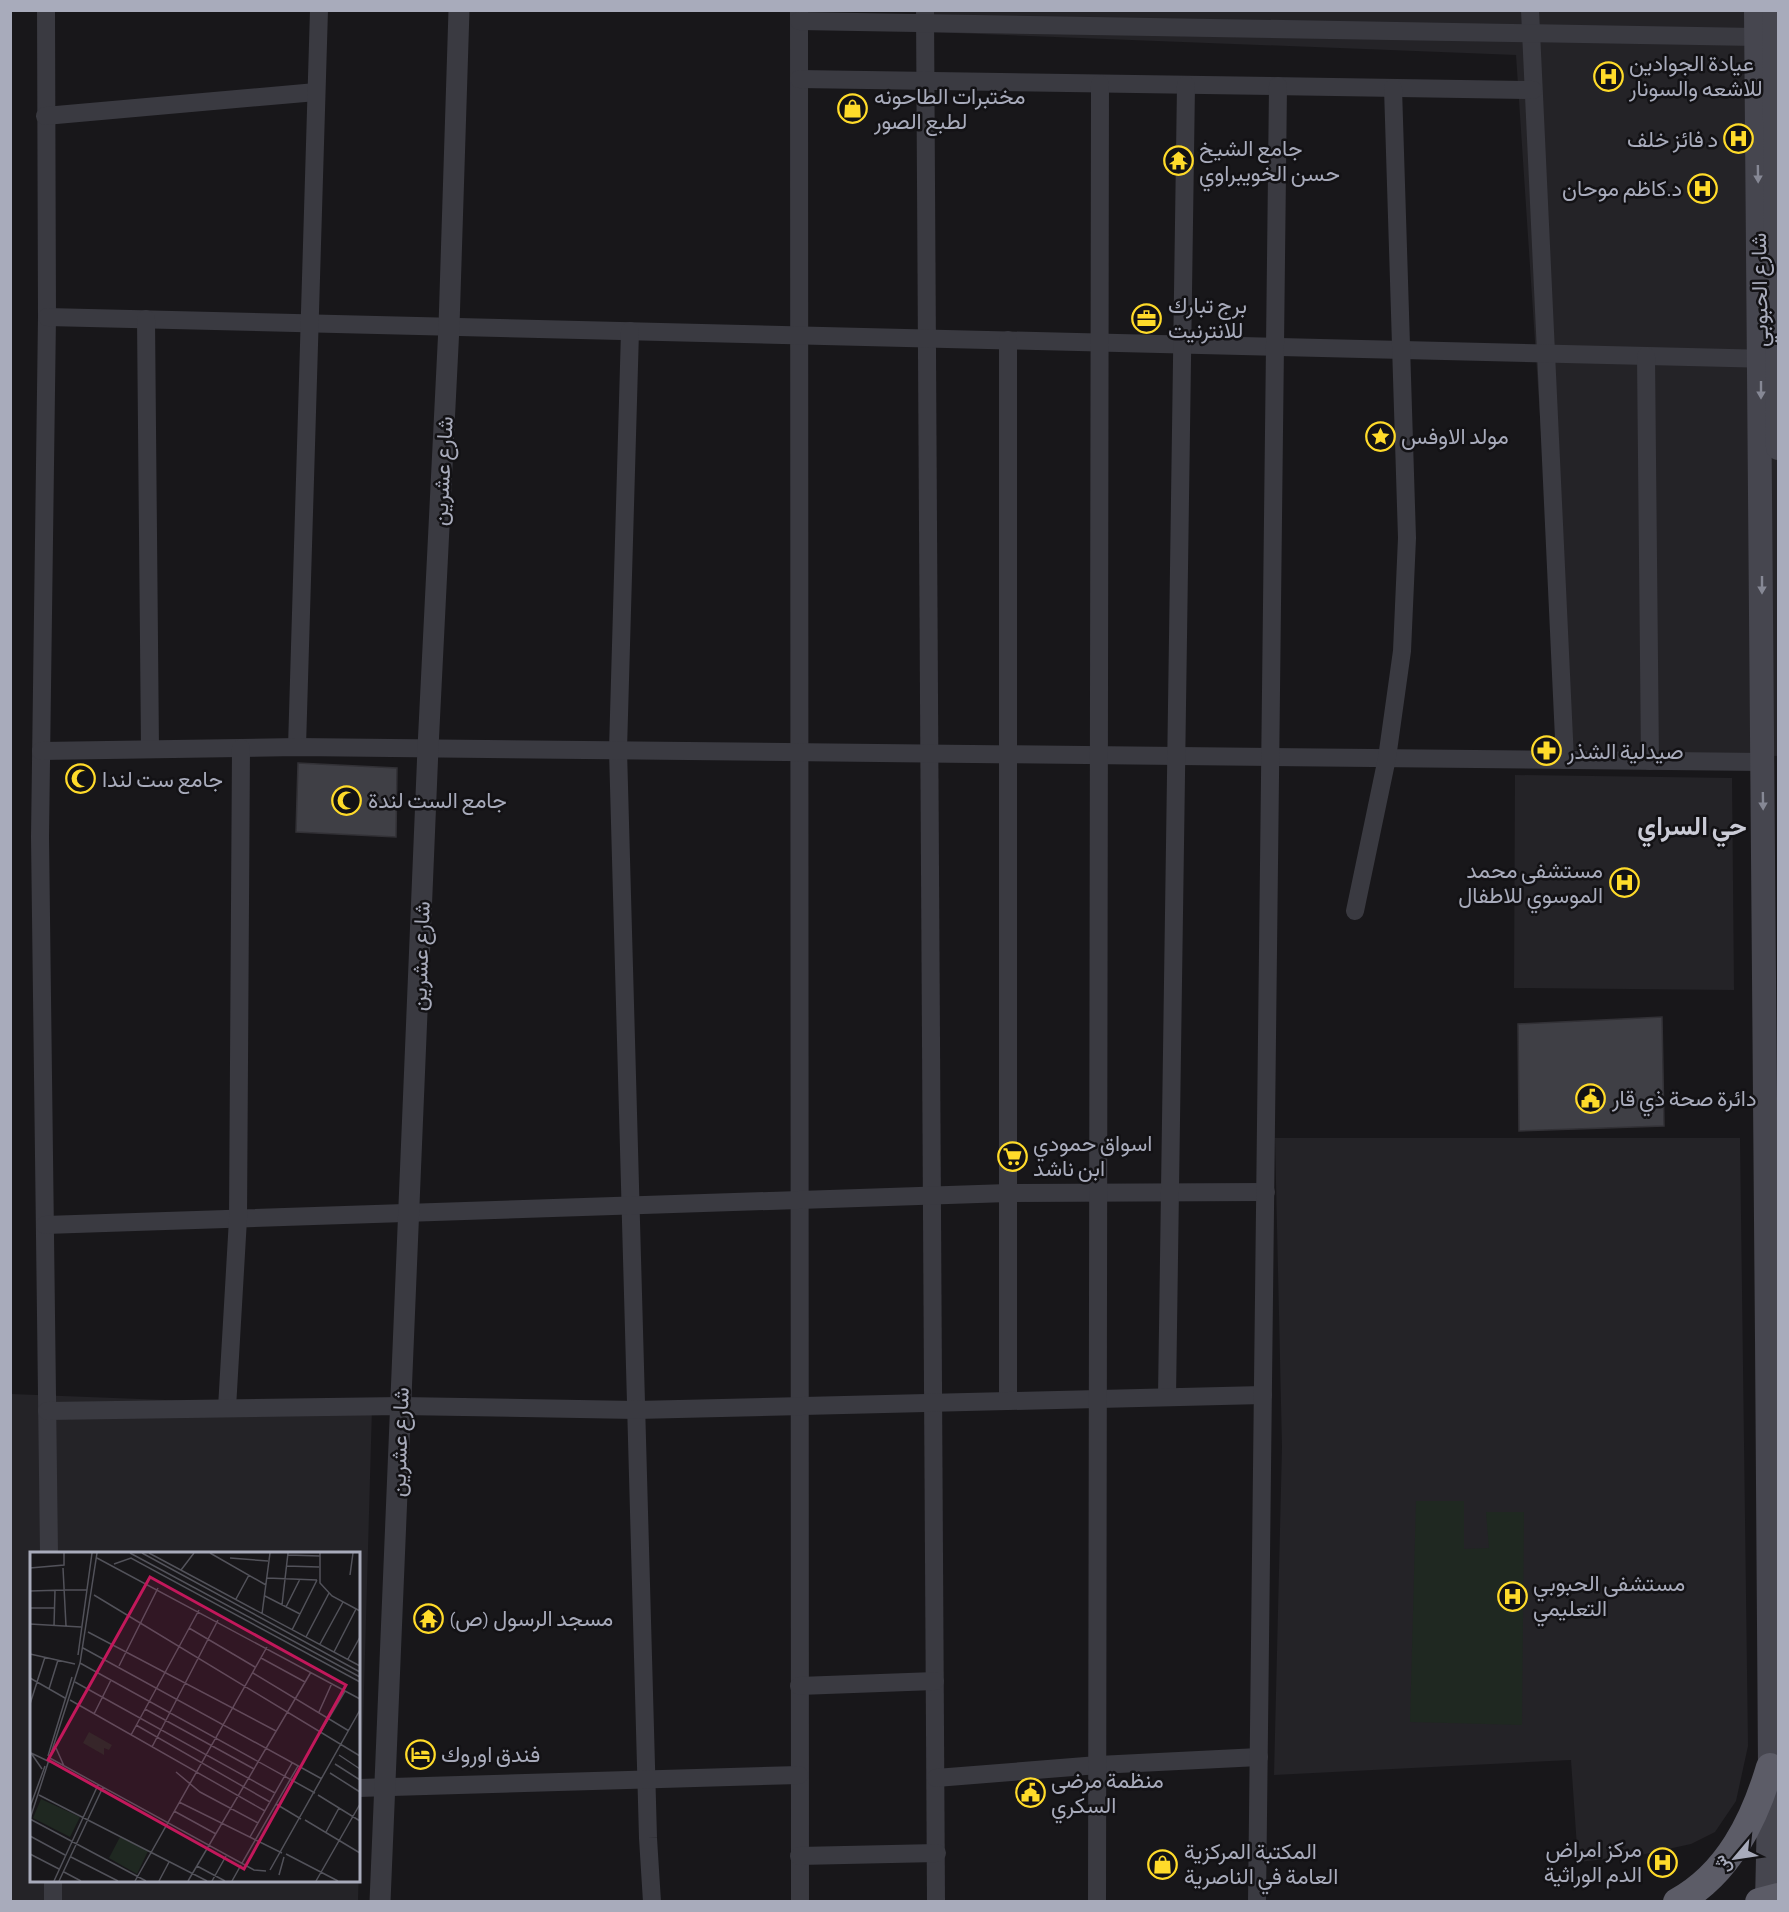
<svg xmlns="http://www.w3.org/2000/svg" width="1789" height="1912" font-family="'Alegreya Sans',Vazirmatn,sans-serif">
<rect width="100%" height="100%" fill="#18171a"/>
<g fill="#242327" fill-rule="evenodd">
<path d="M930,10L1778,11V756L1562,750L1516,55L929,32Z"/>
<path d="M1515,775L1732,778L1734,990L1514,988Z"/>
<path d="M1275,1138H1740L1748,1746L1736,1801L1715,1832L1691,1844L1636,1856L1578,1862L1571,1760L1274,1775L1282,1447Z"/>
<path d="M11,1394L372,1408L358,1901L11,1902ZM32,1554H358V1880H32Z"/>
</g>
<path fill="#1f2821" d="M1416,1501H1464V1549L1489,1548L1486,1512H1524L1522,1725L1410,1722Z"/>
<g fill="#3f3f45" stroke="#323136" stroke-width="1.5">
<path d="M298,763L397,768L396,837L296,832Z"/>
<path d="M1662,1017L1664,1126L1519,1131L1518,1024Z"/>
</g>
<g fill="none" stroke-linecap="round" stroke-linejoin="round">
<g stroke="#3a3a41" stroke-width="18">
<path d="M46,10L47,317L40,837L49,1554"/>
<path d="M799,10L800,1902"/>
<path d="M925,10L936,1902"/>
<path d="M1530,10L1565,760"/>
<path d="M799,21L1756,37"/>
<path d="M799,79L1533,90"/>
<path d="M45,116L316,92"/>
<path d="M47,317L1771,359"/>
<path d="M146,319L150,749"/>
<path d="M630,331L618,750L648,1838L652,1902"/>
<path d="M1646,356L1650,761"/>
<path d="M297,747L319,10"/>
<path d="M41,751L297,747L1763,762"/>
<path d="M1355,911L1387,758L1402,651L1407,538L1393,88"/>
<path d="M45,1225L1008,1193L1266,1192"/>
<path d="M1167,1397L1186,85"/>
<path d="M1008,1401V340"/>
<path d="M227,1408L238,1219L241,748"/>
<path d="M47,1411L401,1406L636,1410L1263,1395"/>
<path d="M799,1686L935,1681"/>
<path d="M936,1778L1098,1765L1259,1757"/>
<path d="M358,1788L799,1775"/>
<path d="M799,1856L937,1853"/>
<path d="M53,1880V1902"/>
<path d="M1097,1902L1100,84"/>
<path d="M1257,1902L1278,86"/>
</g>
<path stroke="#3a3a41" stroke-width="21" d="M380,1902L428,748L449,326L459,10"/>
<g stroke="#46464f" stroke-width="24">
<path d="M1756,10L1767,1340L1770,1767L1767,1902"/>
<path d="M1774,10L1778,448"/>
</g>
<g stroke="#5c5c67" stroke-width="28">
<path d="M1677,1902C1728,1874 1754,1821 1770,1767"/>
<path d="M1759,1902L1778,1897"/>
</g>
</g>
<defs><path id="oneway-solid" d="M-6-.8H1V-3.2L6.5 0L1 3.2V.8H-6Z" transform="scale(1.5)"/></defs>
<g fill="#868895">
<use href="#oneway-solid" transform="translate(1758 174) rotate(89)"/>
<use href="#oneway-solid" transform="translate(1761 390) rotate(90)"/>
<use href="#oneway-solid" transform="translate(1762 585) rotate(90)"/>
<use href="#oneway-solid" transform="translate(1763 801) rotate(89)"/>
</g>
<defs>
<symbol id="hospital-ring" viewBox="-11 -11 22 22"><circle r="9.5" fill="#131215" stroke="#ffdb2a" stroke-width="1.5"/><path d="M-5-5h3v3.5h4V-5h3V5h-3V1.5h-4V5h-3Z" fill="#ffdb2a"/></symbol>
<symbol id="shop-ring" viewBox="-11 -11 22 22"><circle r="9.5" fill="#131215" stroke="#ffdb2a" stroke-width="1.5"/><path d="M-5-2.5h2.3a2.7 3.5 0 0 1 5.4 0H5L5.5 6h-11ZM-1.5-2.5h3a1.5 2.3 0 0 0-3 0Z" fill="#ffdb2a"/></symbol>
<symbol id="temple-ring" viewBox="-11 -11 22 22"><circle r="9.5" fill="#131215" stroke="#ffdb2a" stroke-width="1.5"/><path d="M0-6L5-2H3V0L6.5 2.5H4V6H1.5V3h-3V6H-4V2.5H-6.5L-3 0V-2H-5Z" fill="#ffdb2a"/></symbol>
<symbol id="office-ring" viewBox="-11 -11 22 22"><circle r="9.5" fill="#131215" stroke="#ffdb2a" stroke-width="1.5"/><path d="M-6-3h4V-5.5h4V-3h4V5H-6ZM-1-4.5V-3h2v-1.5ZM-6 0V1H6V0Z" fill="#ffdb2a"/></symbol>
<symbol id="sight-ring" viewBox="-11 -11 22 22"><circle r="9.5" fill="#131215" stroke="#ffdb2a" stroke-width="1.5"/><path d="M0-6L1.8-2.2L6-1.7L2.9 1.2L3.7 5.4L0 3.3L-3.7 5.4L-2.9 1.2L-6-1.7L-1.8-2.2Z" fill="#ffdb2a"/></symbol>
<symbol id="pharmacy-ring" viewBox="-11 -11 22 22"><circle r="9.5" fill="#131215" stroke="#ffdb2a" stroke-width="1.5"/><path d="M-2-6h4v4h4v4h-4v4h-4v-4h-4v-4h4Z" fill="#ffdb2a"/></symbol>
<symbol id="mosque-ring" viewBox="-11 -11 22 22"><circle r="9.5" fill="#131215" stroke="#ffdb2a" stroke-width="1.5"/><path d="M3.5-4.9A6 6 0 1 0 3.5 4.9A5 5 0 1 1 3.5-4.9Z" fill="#ffdb2a"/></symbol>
<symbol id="civic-ring" viewBox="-11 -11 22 22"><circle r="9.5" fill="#131215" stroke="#ffdb2a" stroke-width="1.5"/><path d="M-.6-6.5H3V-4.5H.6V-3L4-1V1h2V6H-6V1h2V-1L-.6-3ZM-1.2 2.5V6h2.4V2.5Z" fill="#ffdb2a"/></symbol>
<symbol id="supermarket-ring" viewBox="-11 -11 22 22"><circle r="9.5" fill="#131215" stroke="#ffdb2a" stroke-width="1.5"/><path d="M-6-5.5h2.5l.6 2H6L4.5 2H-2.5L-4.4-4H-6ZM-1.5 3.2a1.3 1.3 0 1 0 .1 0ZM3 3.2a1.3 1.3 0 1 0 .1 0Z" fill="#ffdb2a"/></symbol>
<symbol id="hotel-ring" viewBox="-11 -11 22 22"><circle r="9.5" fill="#131215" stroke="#ffdb2a" stroke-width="1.5"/><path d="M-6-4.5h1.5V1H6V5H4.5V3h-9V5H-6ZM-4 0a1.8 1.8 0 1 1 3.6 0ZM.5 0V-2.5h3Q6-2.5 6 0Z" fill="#ffdb2a"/></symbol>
</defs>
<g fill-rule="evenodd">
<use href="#hospital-ring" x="1592" y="60" width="33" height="33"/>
<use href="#shop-ring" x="836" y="92" width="33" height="33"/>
<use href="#hospital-ring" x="1722" y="122" width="33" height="33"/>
<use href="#temple-ring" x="1162" y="144" width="33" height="33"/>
<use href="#hospital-ring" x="1686" y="172" width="33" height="33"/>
<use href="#office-ring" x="1130" y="302" width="33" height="33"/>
<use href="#sight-ring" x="1364" y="420" width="33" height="33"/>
<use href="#pharmacy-ring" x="1530" y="734" width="33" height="33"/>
<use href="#mosque-ring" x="64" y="762" width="33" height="33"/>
<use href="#mosque-ring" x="330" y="784" width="33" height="33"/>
<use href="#hospital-ring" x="1608" y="866" width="33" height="33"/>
<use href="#civic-ring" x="1574" y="1082" width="33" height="33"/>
<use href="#supermarket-ring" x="996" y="1140" width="33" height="33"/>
<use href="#hospital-ring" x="1496" y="1580" width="33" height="33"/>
<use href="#temple-ring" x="412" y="1602" width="33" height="33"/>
<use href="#hotel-ring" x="404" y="1738" width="33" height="33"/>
<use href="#civic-ring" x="1014" y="1776" width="33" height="33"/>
<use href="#hospital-ring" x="1646" y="1846" width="33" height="33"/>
<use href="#shop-ring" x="1146" y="1848" width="33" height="33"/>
</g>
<g text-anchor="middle" stroke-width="5" stroke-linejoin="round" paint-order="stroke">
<g font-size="22" fill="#a8abbb" stroke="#131215" text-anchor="start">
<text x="1629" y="71">عيادة الجوادين<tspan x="1629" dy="25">للاشعه والسونار</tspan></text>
<text x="874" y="104">مختبرات الطاحونه<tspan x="874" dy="25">لطبع الصور</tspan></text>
<text x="1718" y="147" text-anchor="end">د فائز خلف</text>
<text x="1199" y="156">جامع الشيخ<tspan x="1199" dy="25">حسن الخويبراوي</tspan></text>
<text x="1682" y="196" text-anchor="end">د.كاظم موحان</text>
<text x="1168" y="313">برج تبارك<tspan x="1168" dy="25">للانترنيت</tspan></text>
<text x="1401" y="444">مولد الاوفس</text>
<text x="1567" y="759">صيدلية الشذر</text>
<text x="102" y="787">جامع ست لندا</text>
<text x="368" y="808">جامع الست لندة</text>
<text x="1603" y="878" text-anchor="end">مستشفى محمد<tspan x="1603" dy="25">الموسوي للاطفال</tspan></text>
<text x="1612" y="1106">دائرة صحة ذي قار</text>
<text x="1033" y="1151">اسواق حمودي<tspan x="1033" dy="25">ابن ناشد</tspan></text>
<text x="1533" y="1591">مستشفى الحبوبي<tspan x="1533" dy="25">التعليمي</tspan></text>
<text x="449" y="1626">مسجد الرسول (ص)</text>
<text x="441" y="1762">فندق اوروك</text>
<text x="1051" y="1788">منظمة مرضى<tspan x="1051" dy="25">السكري</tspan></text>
<text x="1642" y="1857" text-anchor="end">مركز امراض<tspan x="1642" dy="25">الدم الوراثية</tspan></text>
<text x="1184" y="1859">المكتبة المركزية<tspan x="1184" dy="25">العامة في الناصرية</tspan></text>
</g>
<g font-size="22" fill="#a8abbb" stroke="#131215">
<text transform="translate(1759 290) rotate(-91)" y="8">شارع الحبوبي</text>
<text transform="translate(442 471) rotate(-87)" y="8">شارع عشرين</text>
<text transform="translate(420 956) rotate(-88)" y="8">شارع عشرين</text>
<text transform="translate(399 1442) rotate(-88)" y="8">شارع عشرين</text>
</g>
<g font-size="26" font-weight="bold" fill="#cacbd6" stroke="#131215">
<text x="1692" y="835">حي السراي</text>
</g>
</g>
<g transform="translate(30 1552)">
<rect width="330" height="330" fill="#18171a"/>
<path d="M59,180L82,193L79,198L74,196V203L53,191ZM11,247L50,265L40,285L3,266ZM90,285L118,299L107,322L79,306Z" fill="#1f2821"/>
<path fill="none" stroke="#52525a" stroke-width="1.5" d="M100,1L330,125M112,1L330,120M119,1L330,114M180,1L236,33M290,1V31L302,44L330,59M258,3L290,4M67,6L330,147M200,6L238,9M84,12L101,6L330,130M256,14L289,15M0,16L34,13V1M33,16L36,74M151,18L164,1M320,23L323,1M237,26L287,28M35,38H57M0,39L34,38M64,43L330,204M235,44L270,62M206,47L219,23M252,53L258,1M256,55L270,27M0,56H25M232,62L240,1M0,72L51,75M24,74L25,38M159,76L225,115M262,78L287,28M58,80L246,179M276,85L299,41M290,92L313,50M53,96L292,227M304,100L326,57M0,102L45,112M48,103L62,1M231,106L275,130M318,107L330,85M50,111L285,241M89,114L128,36M223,121L319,179M0,126L35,146M45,130L245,241M19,137L28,108M40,148L235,259M0,152L15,105M115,157L224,217M289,160L302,131M64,162L81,128M106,173L240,250M290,181L315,139M101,183L169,58M122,195L188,68M26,196L34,214M1,201L20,210M1,201L12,217M309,203L330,217M18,204L42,125M18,205L224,318L236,319M305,212L330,228M146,220L170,240L228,271M300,221L330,240M9,243L177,329M288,243L330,269M149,250L252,301M246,252L271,267M0,255L15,214M144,259L186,282M0,267L116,329M0,267L50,111L67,1M275,268L330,301M296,280L309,256M0,284L35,303M220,285L262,211M0,302L29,317M256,302L308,329M41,305L88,329M212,311L268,214M167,314L195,329M240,318L330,158M34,320L51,329M249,323L254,305M24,329L68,233M29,329L73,235M105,329L237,95M129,329L139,310M158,329L281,120M182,329L196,304M202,329L211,313M286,329L330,252"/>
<path fill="#c2185b" fill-opacity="0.15" stroke="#c2185b" stroke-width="3" d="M120,25L316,133L214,317L18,208Z"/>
<rect width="330" height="330" fill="none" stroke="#a8abbb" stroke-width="3"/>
</g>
<rect width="1789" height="1912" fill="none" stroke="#a8abbb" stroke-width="24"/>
<g transform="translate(1735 1858) rotate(241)" stroke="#131215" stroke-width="4.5" paint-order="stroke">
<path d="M0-4.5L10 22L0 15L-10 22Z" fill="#a8abbb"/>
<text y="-9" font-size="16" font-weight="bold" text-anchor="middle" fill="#a8abbb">ش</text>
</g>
</svg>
